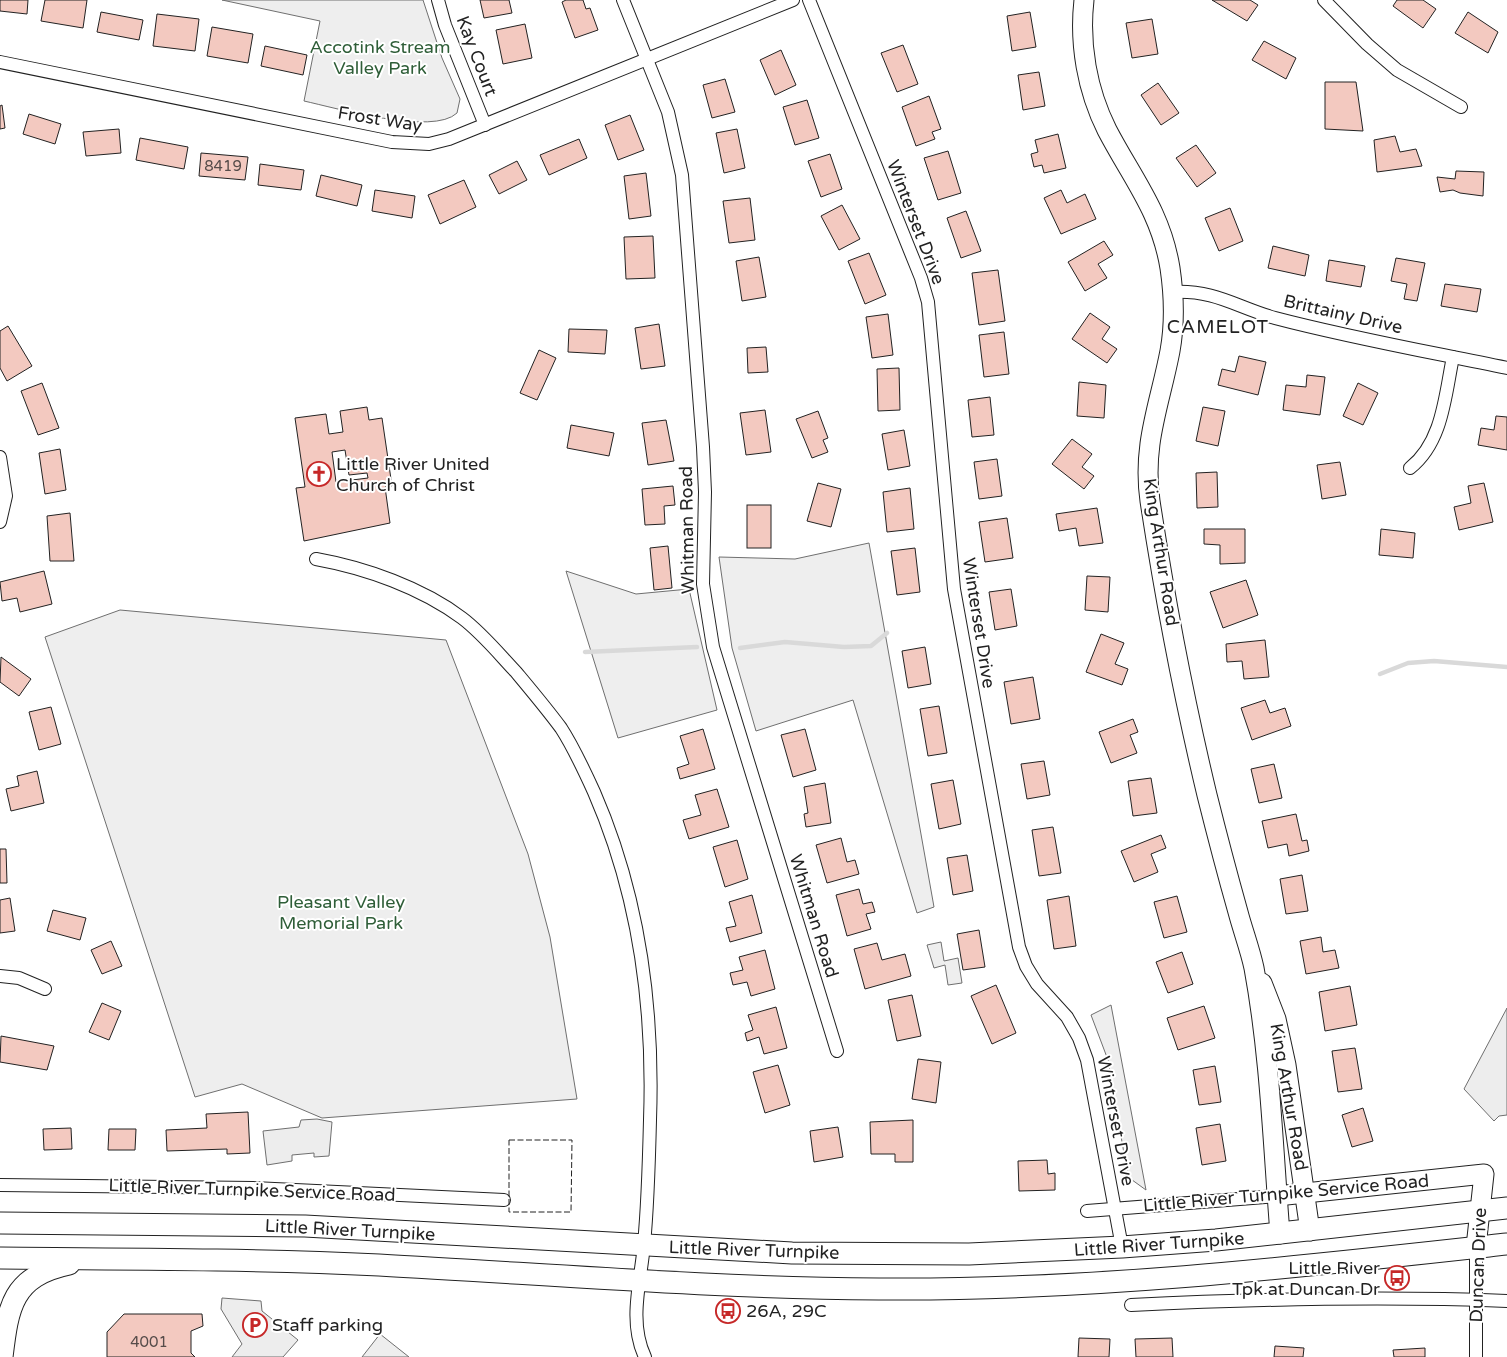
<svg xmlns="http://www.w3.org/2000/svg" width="1507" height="1357" font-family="'Varela Round',sans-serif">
<rect width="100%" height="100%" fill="#fff"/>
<g fill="#eee" stroke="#6f6f6f">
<path d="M222,0H423L442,58L460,99L457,113C433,136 336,108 304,101L320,21Z"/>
<path d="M869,543L934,907L917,913L853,700L756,731L732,648L719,557L795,559Z"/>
<path d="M566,571L636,594L689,589L717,710L618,738Z"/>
<path d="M120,610L446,640L528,854L550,937L577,1099L322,1118L242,1084L195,1097L45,637Z"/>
<path d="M941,942L944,961L958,958L962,983L948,985L945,965L934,968L927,945Z"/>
<path d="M1111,1005L1146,1190L1128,1177L1108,1060L1091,1015Z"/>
<path d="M380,1334L409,1357H362Z"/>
</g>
<g fill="#ededed" stroke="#6f6f6f">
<path d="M1507,1008V1115L1499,1116L1494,1121L1464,1089Z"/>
<path d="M317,1119L332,1122L329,1156L314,1157V1153L292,1155V1161L267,1165L263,1131L299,1127L301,1120Z"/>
<path d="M222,1298L261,1301L262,1311L298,1340L283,1357H232L242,1344L221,1309Z"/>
</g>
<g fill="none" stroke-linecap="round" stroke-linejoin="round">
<g stroke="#d9d9d9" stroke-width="4.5">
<path d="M740,648L785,642L844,647L871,646L887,633"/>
<path d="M585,652L697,647"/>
<path d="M1380,674L1408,663L1434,661L1507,667"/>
</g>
</g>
<g fill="#f3c9c0" stroke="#222" fill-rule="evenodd">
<path d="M0,0H28L27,14L0,11Z"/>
<path d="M45,0H87L83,28L41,21Z"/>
<path d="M480,0H509L512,13L484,18Z"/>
<path d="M566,0H583L586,9L590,8L598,30L575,38L562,2Z"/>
<path d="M1212,0H1250L1258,5L1247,21Z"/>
<path d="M1397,0H1423L1436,9L1423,28L1393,6Z"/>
<path d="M101,12L143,20L139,40L97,32Z"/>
<path d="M1030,12L1036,47L1012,51L1007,16Z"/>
<path d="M1468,12L1498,32L1488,53L1455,33Z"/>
<path d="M157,14L199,19L195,51L153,46Z"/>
<path d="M1152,19L1158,54L1132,58L1126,23Z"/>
<path d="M525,24L532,58L503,64L496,30Z"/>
<path d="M212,27L253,34L248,63L207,56Z"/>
<path d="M1264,41L1296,58L1286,79L1252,60Z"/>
<path d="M903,45L918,84L897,92L881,53Z"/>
<path d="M265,46L307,55L303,75L261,66Z"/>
<path d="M781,50L796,85L775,95L760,60Z"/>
<path d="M1039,72L1045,106L1023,110L1018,75Z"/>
<path d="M725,79L735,112L712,118L703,85Z"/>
<path d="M1325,82H1356L1363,131L1325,129Z"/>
<path d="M1158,83L1179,113L1161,125L1141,95Z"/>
<path d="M929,96L941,129L932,132L935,139L916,146L902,107Z"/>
<path d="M807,100L819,138L795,145L783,107Z"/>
<path d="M2,105L5,128L0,129V106Z"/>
<path d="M29,114L61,124L55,144L23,134Z"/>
<path d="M630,115L644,150L618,160L605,125Z"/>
<path d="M119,129L121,153L86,156L83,132Z"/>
<path d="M737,129L745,168L724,173L716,133Z"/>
<path d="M1058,134L1066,168L1044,173L1042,165L1034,167L1031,154L1038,152L1035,140Z"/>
<path d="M1395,136L1400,152L1416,149L1422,166L1377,172L1374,140Z"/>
<path d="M140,138L188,147L184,169L136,160Z"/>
<path d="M579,139L587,158L549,175L540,155Z"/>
<path d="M1196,145L1216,173L1197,187L1176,158Z"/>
<path d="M948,151L961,193L938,200L924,158Z"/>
<path d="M201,153L248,157L245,180L199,176Z"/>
<path d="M830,154L842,189L821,197L808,161Z"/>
<path d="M517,161L527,180L499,194L489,175Z"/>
<path d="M260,164L304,170L301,190L258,185Z"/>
<path d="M1456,171L1484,172L1483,196L1460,193L1453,190L1440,192L1437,177L1455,179Z"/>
<path d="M646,173L651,216L629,219L624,176Z"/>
<path d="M321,175L362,185L357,206L316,196Z"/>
<path d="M464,180L476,207L440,224L428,195Z"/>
<path d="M375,190L415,196L412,218L372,211Z"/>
<path d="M1061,190L1067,203L1085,194L1096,219L1061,234L1044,198Z"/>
<path d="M750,198L755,240L729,243L723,201Z"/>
<path d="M842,205L860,239L839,250L821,216Z"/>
<path d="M1230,208L1243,241L1219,251L1205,218Z"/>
<path d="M966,211L981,251L961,258L947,218Z"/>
<path d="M653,236L655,278L626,279L624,237Z"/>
<path d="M1104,241L1113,255L1098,264L1107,278L1085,291L1068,262Z"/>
<path d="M1273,246L1309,255L1305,276L1268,268Z"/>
<path d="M869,253L886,295L865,304L848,261Z"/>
<path d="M759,257L766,297L742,301L736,261Z"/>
<path d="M1396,258L1425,263L1417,301L1404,299L1407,284L1391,281Z"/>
<path d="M1329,260L1365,266L1361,287L1326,281Z"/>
<path d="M998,270L1005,321L979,325L972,273Z"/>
<path d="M1445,284L1481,289L1477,312L1441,306Z"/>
<path d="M1090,313L1110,327L1102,339L1117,349L1107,363L1072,339Z"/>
<path d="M888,314L893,355L872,358L866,317Z"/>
<path d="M659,324L665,366L641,369L635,328Z"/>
<path d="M8,326L32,366L7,381L0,368V331Z"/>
<path d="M569,329L607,330L605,354L568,352Z"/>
<path d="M1004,332L1009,374L984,377L979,335Z"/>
<path d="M766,347L768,372L748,373L747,348Z"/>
<path d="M539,350L556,358L537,400L520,393Z"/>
<path d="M1239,356L1266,362L1258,395L1218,385L1222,369L1235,372Z"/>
<path d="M899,368L900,410L878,411L877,369Z"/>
<path d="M1307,375L1325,377L1320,415L1283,410L1286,385L1306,387Z"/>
<path d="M1079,382L1106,385L1104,418L1077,416Z"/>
<path d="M42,383L59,428L38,435L21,391Z"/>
<path d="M1358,383L1378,393L1363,425L1343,416Z"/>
<path d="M990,397L994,435L972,437L968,400Z"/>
<path d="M367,407L369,420L382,418L392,486L385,487L390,523L304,541L296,488L305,487L295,418L326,414L329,434L343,432L340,411ZM345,450L349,475L367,473L368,478L336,482L332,452Z"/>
<path d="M1203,407L1225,411L1218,446L1196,441Z"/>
<path d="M765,410L771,452L746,455L740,413Z"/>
<path d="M818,411L828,438L823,440L828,452L812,458L796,419Z"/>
<path d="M1496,416L1507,417V450L1478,445L1481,428L1494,430Z"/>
<path d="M666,420L674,461L648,465L642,423Z"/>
<path d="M571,425L614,433L609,456L567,448Z"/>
<path d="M904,430L910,466L888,470L882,434Z"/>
<path d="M1072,439L1092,454L1082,467L1094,476L1084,489L1052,464Z"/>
<path d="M60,449L66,490L45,494L39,453Z"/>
<path d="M997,459L1002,496L979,499L974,462Z"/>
<path d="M1340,462L1346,495L1322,499L1317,465Z"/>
<path d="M1217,472L1218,507L1197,508L1196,473Z"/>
<path d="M818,483L841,489L831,527L807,521Z"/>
<path d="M1484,483L1493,522L1459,530L1454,507L1471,503L1468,486Z"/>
<path d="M673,486L675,505L664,506L665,524L645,525L642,489Z"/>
<path d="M910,488L914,529L887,532L883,492Z"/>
<rect x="747" y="505" width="24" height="43"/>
<path d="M1097,508L1103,543L1079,546L1076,528L1059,531L1056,514Z"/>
<path d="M70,513L74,561H50L47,516Z"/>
<path d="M1007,518L1013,558L985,562L979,522Z"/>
<path d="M1204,529H1245V563L1220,564V545L1204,544Z"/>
<path d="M1381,529L1415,533L1413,558L1379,555Z"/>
<path d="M668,546L672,588L654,590L650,548Z"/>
<path d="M915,548L920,592L897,595L891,551Z"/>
<path d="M44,571L52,604L20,612L17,598L2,601L0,582Z"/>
<path d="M1087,576L1110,577L1108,612L1085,610Z"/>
<path d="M1246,580L1258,615L1223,628L1210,592Z"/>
<path d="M1011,589L1017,626L995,630L989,592Z"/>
<path d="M1101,634L1124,643L1115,664L1128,669L1122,685L1086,672Z"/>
<path d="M1265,640L1269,677L1244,679L1242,661L1227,662L1226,644Z"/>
<path d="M925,647L931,684L908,688L902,651Z"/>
<path d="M1,657L31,679L19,696L0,682Z"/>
<path d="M1033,677L1040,719L1011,724L1004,682Z"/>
<path d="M1265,700L1270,713L1285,708L1291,726L1252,740L1241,708Z"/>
<path d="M939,706L947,753L928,756L920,709Z"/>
<path d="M51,707L61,744L39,750L29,712Z"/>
<path d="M1133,719L1138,732L1130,735L1137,753L1111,763L1099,732Z"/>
<path d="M703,729L715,769L680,779L677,768L689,764L680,736Z"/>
<path d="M805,729L816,770L793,777L781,735Z"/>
<path d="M1044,761L1050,795L1027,799L1021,764Z"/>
<path d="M1274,764L1282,798L1259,803L1251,769Z"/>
<path d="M37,771L44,803L11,811L6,789L19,786L17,776Z"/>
<path d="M1151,778L1157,813L1133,816L1128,781Z"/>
<path d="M953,780L961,824L939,829L931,784Z"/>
<path d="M825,783L831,823L806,827L804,814L808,813L804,787Z"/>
<path d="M717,789L729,827L689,839L683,820L701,815L695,795Z"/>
<path d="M1296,814L1302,841L1307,840L1309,851L1289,856L1287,844L1268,848L1262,821Z"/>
<path d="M1053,827L1061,873L1039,876L1032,830Z"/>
<path d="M1161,835L1166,848L1151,854L1158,872L1134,882L1121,851Z"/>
<path d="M841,838L847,862L855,860L859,874L827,883L816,845Z"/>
<path d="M737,840L748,879L725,887L713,847Z"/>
<path d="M0,849H6L7,883H0Z"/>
<path d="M967,855L973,891L953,895L947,858Z"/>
<path d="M1302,875L1308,911L1286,914L1280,879Z"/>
<path d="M859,889L863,904L872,902L875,912L866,914L871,929L847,936L836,895Z"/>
<path d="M752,895L762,933L730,942L726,928L736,926L729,902Z"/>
<path d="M1069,896L1076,946L1054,949L1047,900Z"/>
<path d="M1177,896L1187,932L1164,938L1154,902Z"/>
<path d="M10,898L15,931L0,933V900Z"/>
<path d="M53,910L86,918L80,940L47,931Z"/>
<path d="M979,930L985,967L963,970L957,934Z"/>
<path d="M1321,937L1323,952L1335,950L1339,968L1306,974L1300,941Z"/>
<path d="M111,941L122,966L102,974L91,950Z"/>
<path d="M877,943L882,960L905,954L911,976L865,989L854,949Z"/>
<path d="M765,950L775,989L751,996L747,982L733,985L730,973L743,970L739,957Z"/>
<path d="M1182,952L1193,984L1168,993L1156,962Z"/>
<path d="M996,985L1016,1033L992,1044L971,996Z"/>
<path d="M1350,986L1357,1025L1325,1031L1319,992Z"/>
<path d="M912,995L921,1036L897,1041L888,1000Z"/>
<path d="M102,1003L121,1011L109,1040L89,1032Z"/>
<path d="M1204,1006L1215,1038L1178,1050L1167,1018Z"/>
<path d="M776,1007L787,1048L764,1054L759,1037L747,1041L745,1033L753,1030L748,1015Z"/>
<path d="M1,1036L54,1046L47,1070L0,1062Z"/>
<path d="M1355,1048L1362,1089L1338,1092L1332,1051Z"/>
<path d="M918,1059L941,1062L936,1103L912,1099Z"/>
<path d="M778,1065L790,1105L765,1113L753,1072Z"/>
<path d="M1215,1066L1221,1102L1199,1105L1193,1070Z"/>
<path d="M1363,1108L1373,1141L1352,1147L1342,1115Z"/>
<path d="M248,1112L250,1153L227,1154V1149L167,1151L166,1130L207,1128L206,1114Z"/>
<path d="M913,1120V1162H895V1154H871L870,1122Z"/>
<path d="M1220,1124L1226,1161L1202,1165L1196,1128Z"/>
<path d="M838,1127L843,1157L814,1162L810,1131Z"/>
<path d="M71,1128L72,1149L44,1150L43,1129Z"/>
<path d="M109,1129H136L135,1150H108Z"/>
<path d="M1047,1160L1048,1174L1055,1173V1190L1019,1191L1018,1161Z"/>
<path d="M124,1314H202L203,1326L191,1331V1353L195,1357H107V1332Z"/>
<path d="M1079,1338L1110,1339L1109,1357H1078Z"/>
<path d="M1172,1338L1173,1357H1136L1135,1339Z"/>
<path d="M1275,1346L1304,1348L1303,1357H1274Z"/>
<path d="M1425,1348V1357H1394L1393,1350Z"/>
</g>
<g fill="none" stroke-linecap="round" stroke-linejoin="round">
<defs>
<g id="street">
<path d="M438,0L445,25L485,125"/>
<path d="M623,0L668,112L682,175L703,447L705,492L703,584L713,647L837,1051"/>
<path d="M809,0L921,278L928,302L954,589L1019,947L1026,966L1037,984L1067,1017L1079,1038L1087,1060L1122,1247"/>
<path d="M1324,0L1367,44L1397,70L1461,107"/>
<path d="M0,62L392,142L429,144L449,139L793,0"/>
<path d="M1173,292C1216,290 1236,307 1275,318C1351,338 1430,352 1507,368"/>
<path d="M0,457L6,496L0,522"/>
<path d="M1410,468C1443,442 1445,395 1453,357"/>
<path d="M316,559C366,568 422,588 462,618C482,633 499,654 516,672C531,690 547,709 561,728C574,748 584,770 594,792C639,895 654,1008 650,1120C649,1161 648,1203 644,1244C641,1281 628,1321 645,1357"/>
<path d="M0,976L19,978L45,989"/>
<path d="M0,1185L253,1188L504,1200"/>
<path d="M1087,1211L1277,1196"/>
<path d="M1131,1305C1256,1299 1382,1296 1507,1301"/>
<path d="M1476,1357V1247"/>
</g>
<g id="secondary">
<path d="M1084,0C1079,44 1087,90 1107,130C1132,178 1161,212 1170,268C1174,295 1175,323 1170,351C1160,404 1142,444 1150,501C1165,599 1184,699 1207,795C1217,835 1227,873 1238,912C1243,931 1250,949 1254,968C1270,1055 1273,1146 1280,1234"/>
<path d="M1262,983L1276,1019L1286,1065L1310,1231"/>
<path d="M1277,1196L1484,1174L1476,1247"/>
</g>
<g id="primary">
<path d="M0,1223L305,1226L792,1253L969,1254L1122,1247L1216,1240L1507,1208"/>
<path d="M0,1258C127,1259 253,1259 379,1265C546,1274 712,1288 879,1289C1089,1291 1299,1267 1507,1244"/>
<path d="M2,1357C8,1307 12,1276 69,1264"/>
</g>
</defs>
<use href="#street" stroke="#222" stroke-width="14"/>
<use href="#secondary" stroke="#222" stroke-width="21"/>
<use href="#primary" stroke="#222" stroke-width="23"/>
<use href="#street" stroke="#fff" stroke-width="12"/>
<use href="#secondary" stroke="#fff" stroke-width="19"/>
<use href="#primary" stroke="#fff" stroke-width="21"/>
<path stroke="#222" stroke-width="1" stroke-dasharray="6 2.5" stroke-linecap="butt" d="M509,1140H572L571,1212H509Z"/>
</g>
<defs>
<symbol id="church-ring" viewBox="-11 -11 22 22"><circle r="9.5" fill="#fff" stroke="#c62828" stroke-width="1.5"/><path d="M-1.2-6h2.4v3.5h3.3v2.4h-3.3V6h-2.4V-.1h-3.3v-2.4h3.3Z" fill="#c62828"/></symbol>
<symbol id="bus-ring" viewBox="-11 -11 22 22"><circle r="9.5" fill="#fff" stroke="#c62828" stroke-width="1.5"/><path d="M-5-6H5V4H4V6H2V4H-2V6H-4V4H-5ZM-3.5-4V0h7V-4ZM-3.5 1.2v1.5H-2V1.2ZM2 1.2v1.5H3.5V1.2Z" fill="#c62828"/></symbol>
<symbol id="parking-ring" viewBox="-11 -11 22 22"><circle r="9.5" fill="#fff" stroke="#c62828" stroke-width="1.5"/><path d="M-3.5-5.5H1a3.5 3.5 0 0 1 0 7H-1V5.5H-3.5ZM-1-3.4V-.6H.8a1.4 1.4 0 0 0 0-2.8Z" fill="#c62828"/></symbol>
</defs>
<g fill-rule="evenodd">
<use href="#church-ring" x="305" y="460" width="28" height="28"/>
<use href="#bus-ring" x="1383" y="1264" width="28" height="28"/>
<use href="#bus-ring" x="714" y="1297" width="28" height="28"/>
<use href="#parking-ring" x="241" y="1311" width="28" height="28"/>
</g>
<g text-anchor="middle" stroke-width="4" stroke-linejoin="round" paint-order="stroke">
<g font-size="15" fill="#564c4a">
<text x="223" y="171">8419</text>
<text x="149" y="1347">4001</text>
</g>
<g font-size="18" fill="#2f5e38" stroke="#fff">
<text x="380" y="53">Accotink Stream<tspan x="380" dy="21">Valley Park</tspan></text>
<text x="341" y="908">Pleasant Valley<tspan x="341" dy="21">Memorial Park</tspan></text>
</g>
<g font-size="18" fill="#222" stroke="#fff">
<text transform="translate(477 56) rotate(69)" y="6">Kay Court</text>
<text transform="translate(380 119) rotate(9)" y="6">Frost Way</text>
<text transform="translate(916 222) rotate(69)" y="6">Winterset Drive</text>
<text transform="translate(1343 314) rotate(13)" y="6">Brittainy Drive</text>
<text transform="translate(687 530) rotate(-91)" y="6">Whitman Road</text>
<text transform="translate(1161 552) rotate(81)" y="6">King Arthur Road</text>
<text transform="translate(979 623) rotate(81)" y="6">Winterset Drive</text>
<text transform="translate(814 916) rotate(73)" y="6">Whitman Road</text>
<text transform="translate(1289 1097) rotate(80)" y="6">King Arthur Road</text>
<text transform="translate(1116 1121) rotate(79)" y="6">Winterset Drive</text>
<text transform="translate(252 1190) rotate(2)" y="6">Little River Turnpike Service Road</text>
<text transform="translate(1286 1193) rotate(-5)" y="6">Little River Turnpike Service Road</text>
<text transform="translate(350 1230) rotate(3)" y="6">Little River Turnpike</text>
<text transform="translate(1159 1244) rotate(-4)" y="6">Little River Turnpike</text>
<text transform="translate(754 1250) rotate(2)" y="6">Little River Turnpike</text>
<text transform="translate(1478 1265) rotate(-88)" y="6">Duncan Drive</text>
</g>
<g font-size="18" fill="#222" stroke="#fff" text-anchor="start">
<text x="336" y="470">Little River United<tspan x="336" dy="21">Church of Christ</tspan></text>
<text x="1380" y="1274" text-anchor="end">Little River<tspan x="1380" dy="21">Tpk at Duncan Dr</tspan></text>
<text x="746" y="1317">26A, 29C</text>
<text x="272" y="1331">Staff parking</text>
</g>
<g font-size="19" letter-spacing="1" fill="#222" stroke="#fff">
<text x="1218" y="333">CAMELOT</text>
</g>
</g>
</svg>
